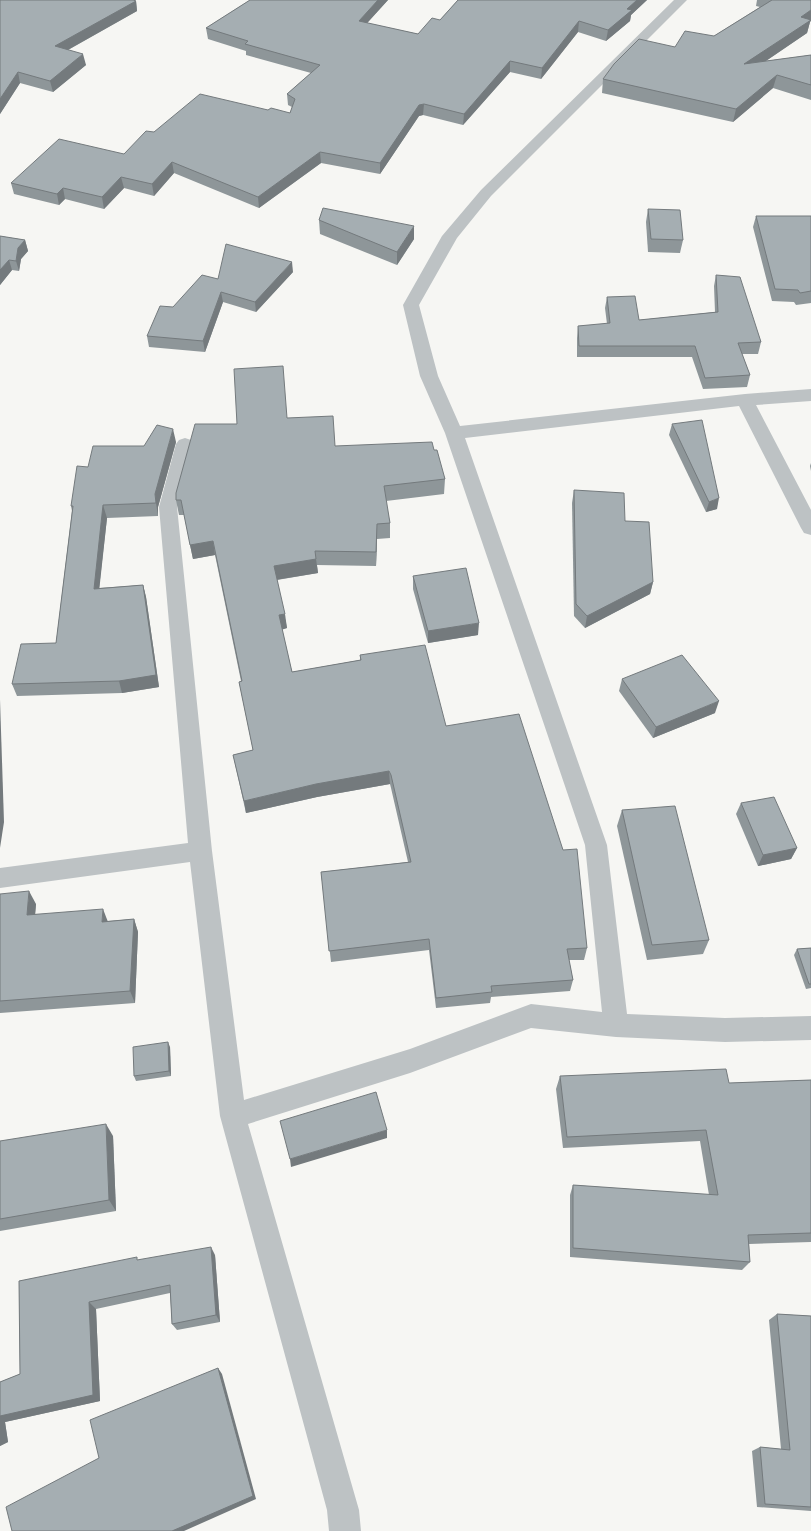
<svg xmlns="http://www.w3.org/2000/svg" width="811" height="1531" font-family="Arial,sans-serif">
<rect width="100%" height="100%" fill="#f6f6f3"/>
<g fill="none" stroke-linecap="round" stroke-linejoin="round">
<path fill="#bdc2c4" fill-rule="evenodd" d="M674,0H687L491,196L457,238L419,305L438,376L460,426L745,394L811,389V401L756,405L811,510V535L804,533L801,528L739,406L465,438L607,845L627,1014L725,1018L811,1016V1040L725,1042L616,1037L531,1028L410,1073L248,1124L359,1510L361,1531H329L327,1510L220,1116L190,862L0,888V868L188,843L159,507L176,444L179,440L185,438L191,440L194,444L177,507L212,851L244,1100L410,1049L531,1004L602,1012L585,845L445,433L420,376L403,305L442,236L481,190Z"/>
</g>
<g fill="#8e9699">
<path d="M0,0L136,1L137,11L68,50L86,65L53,92L20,83L0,114Z"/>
<path d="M250,0H388L367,23L418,34L440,20L458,0H647L631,15L630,21L606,41L578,32L541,79L510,72L463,125L423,115L419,116L380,174L321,163L259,208L174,173L154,196L124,188L104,209L65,199L59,205L14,194L11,183L124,154L154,132L268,110L290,113L292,107L288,105L287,94L311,73L246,55V51L208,39L206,28Z"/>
<path d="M757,0H811L810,22L807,33L766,61L811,55V100L773,88L733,122L602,93L603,79L675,47L714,36L760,7L756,6Z"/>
<path d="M648,209L683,240L680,253L648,252L646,222Z"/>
<path d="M756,216H811V303L796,305L794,302L772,301L753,227Z"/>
<path d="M319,220L414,239L397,265L320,234Z"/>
<path d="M0,236L25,240L28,251L21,259L19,271L12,270L0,285Z"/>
<path d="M293,272L256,312L223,302L205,352L149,347L147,336L173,307L218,279Z"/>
<path d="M716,275L761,342L758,354H742L750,375L747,387L703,389L692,357H577V338L578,326L607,324L605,308L607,297L639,320L715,312L714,286Z"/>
<path d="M237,424L335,446L434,450L445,479L444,494L386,501L390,523V538L377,539L376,566L317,565L318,573L277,580L287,628L282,629L292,672L360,660V655L446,726L587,948L584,960H569L573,980L570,991L491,997L490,1003L436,1008L429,950L331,962L321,872L408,862L391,788L390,784L317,797L246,813L233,755L253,750L239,682L241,681L215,555L193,559L184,515H179L176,500Z"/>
<path d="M672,424L717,509L706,512L669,435Z"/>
<path d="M176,442L158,507V516L107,518L99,588L143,585L146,597L159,687L122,693L17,696L12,684L56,643L72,511L71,506L88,467Z"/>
<path d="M811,463V471L810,466Z"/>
<path d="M574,490L625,521L653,582L650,594L585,628L574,616L572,503Z"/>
<path d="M413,576L478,635L428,643L413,589Z"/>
<path d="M622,679L715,713L653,738L619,691Z"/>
<path d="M741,803L797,848L791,859L758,866L736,814Z"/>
<path d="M622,810L709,940L703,954L647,960L617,826Z"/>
<path d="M0,894L36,904L35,914L108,921L134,919L138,932L135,1003L0,1013Z"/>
<path d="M811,948V988L806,989L794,955L797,949Z"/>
<path d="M170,1047L171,1076L136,1081L134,1076Z"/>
<path d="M560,1076L729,1083L811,1080V1242L749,1244L750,1262L742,1270L570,1257V1195L573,1185L709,1195L700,1141L563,1148L556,1089Z"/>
<path d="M113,1136L116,1211L0,1231V1141Z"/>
<path d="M215,1255L220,1322L177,1330L172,1324L170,1293L96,1309L100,1401L5,1422L8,1442L0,1446V1382L20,1374L19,1281L139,1260Z"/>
<path d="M777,1314L811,1316V1511L757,1507L752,1451L760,1447L781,1449L769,1320Z"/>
</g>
<g fill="#747a7d">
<path d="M378,0H388L359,32V21Z"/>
<path d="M637,0H647L631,15L630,21L606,41L608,30L627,9Z"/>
<path d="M136,1L137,11L57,56L55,46Z"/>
<path d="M811,10V21L810,22L807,33L742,77L744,64L801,17Z"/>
<path d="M579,21L578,32L541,79L542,68Z"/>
<path d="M83,54L86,65L53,92L50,81Z"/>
<path d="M510,61V72L463,125L464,114Z"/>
<path d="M18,72L20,83L0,114V99Z"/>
<path d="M777,75L773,88L733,122L736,109Z"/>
<path d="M424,104L423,115L419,116L380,174V163L419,105Z"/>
<path d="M320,152L321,163L259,208L258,197Z"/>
<path d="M172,162L174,173L154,196L152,184Z"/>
<path d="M121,177L124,188L104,209L102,197Z"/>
<path d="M63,188L65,199L59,205L57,194Z"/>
<path d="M414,226V239L397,265V252Z"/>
<path d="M25,240L28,251L21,259L19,271L16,261L18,248Z"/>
<path d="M9,260L12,270L0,285V270Z"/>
<path d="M292,262L293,272L256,312L255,302Z"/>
<path d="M221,292L223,302L205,352L203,341Z"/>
<path d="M173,429L176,442L158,507V516L156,503L155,494Z"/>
<path d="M719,498L717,509L706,512L709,502Z"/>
<path d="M103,505L107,518L98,601L94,589Z"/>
<path d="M377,524V539L376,566V552Z"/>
<path d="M213,541L215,555L193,559L190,545Z"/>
<path d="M316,559L318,573L275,580L274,566Z"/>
<path d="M653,582L650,594L585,628L587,616Z"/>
<path d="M143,585L146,597L159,687L122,693L119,681Z"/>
<path d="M285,614L287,628L281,630L279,615Z"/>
<path d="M479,623L478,635L428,643V631Z"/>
<path d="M0,700L4,822L0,848Z"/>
<path d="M719,701L715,713L653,738L656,727Z"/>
<path d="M389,771L390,784L317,797L246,813L244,801L316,784Z"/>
<path d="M797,848L791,859L758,866L763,855Z"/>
<path d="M29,891L36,904L34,928L27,915Z"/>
<path d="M103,909L108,922H102Z"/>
<path d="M134,919L138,932L135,1003L130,991Z"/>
<path d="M168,1042L170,1047L171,1076L169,1071Z"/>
<path d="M106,1124L113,1136L116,1211L109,1200Z"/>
<path d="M387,1130V1138L291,1167L290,1159Z"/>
<path d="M211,1247L215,1255L220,1322L216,1315Z"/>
<path d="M89,1302L96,1309L100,1401L5,1422L8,1442L0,1446V1416Z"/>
<path d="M218,1368L222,1374L256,1499L184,1531H172Z"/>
</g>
<g fill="#a5aeb2" stroke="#747a7d">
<path d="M0,0H133L136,1L55,46L83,54L50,81L18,72L0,99Z"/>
<path d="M250,0H378L359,21L418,34L432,18L440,20L458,0H637L627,9L632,10L608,30L579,21L542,68L510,61L464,114L424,104L419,105L380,163L320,152L258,197L172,162L152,184L121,177L102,197L63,188L57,194L11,183L59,139L124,154L146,131L154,132L200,94L268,110L271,108L290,113L295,99L287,94L320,65L245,44L248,41L206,28Z"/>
<path d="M772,0H811V10L801,17L811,20L744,64L811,55V85L777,75L736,109L603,79L614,64L639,39L675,47L685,31L714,36Z"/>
<path d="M323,208L414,226L397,252L319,220Z"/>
<path d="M648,209L680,210L683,240L651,239Z"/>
<path d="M756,216H811V291L800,293L798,290L775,289Z"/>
<path d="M0,236L25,240L18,248L16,261L9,260L0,270Z"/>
<path d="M226,244L292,262L255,302L221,292L203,341L147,336L160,306L173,307L202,275L218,279Z"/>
<path d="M716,275L740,277L761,342L738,343L750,375L705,378L695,346H579L578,326L610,323L607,297L635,296L639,320L718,312Z"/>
<path d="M283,366L287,418L333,416L335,446L432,442L434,450H437L445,479L384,486L390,523L377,524L376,552L315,551L316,559L274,566L285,614L279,615L292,672L361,660L360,655L425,645L446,726L519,714L563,850L577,849L587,948L567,949L573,980L491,986L492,992L436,998L429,939L329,951L321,872L411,862L391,775L389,771L316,784L244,801L233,755L253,750L239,682L242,681L213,541L190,545L181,500H176V493L195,424H237L234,369Z"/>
<path d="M702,420L719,498L709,502L672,424Z"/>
<path d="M157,425L173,429L155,494L156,503L103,505L94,589L143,585L156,675L119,681L12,684L21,644L56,643L73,506H71L77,466L88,467L93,446H144Z"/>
<path d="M574,490L624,493L625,521L649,522L653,582L587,616L576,604Z"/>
<path d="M466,568L479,623L428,631L413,576Z"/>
<path d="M682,655L719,701L656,727L622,679Z"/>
<path d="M774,797L797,848L763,855L741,803Z"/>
<path d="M675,806L709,940L652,945L622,810Z"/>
<path d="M29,891L27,915L103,909L102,922L134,919L130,991L0,1001V894Z"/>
<path d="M811,948V984H809L797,949Z"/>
<path d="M168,1042L169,1071L134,1076L133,1047Z"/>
<path d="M726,1069L729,1083L811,1080V1233L748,1235L750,1262L573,1248V1185L718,1195L706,1130L567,1137L560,1076Z"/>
<path d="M376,1092L387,1130L290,1159L280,1121Z"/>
<path d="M106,1124L109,1200L0,1219V1141Z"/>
<path d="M211,1247L216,1315L172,1324L170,1285L89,1302L93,1395L0,1416V1382L20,1374L19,1281L137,1257V1260Z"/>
<path d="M777,1314L811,1316V1507L765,1504L760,1447L790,1450Z"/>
<path d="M218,1368L253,1496L172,1531H12L6,1507L99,1458L90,1420Z"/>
</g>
</svg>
